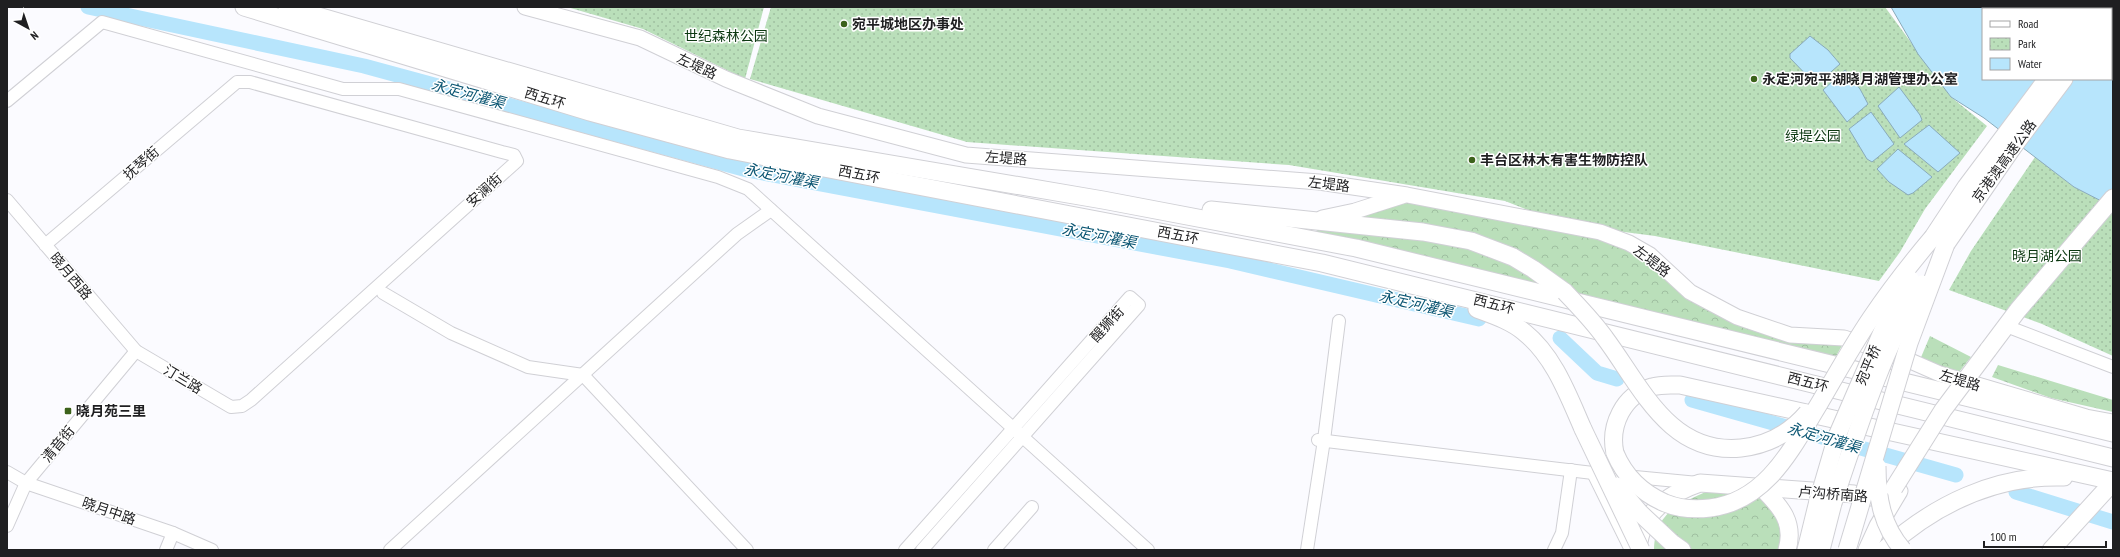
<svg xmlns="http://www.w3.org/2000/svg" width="2120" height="557" font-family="'PT Sans Narrow','Noto Sans SC',sans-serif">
<defs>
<pattern id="forest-crowns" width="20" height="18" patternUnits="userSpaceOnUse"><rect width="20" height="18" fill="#badfba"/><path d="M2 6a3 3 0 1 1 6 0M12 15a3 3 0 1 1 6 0" fill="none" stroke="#9fbfa0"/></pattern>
<pattern id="park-dots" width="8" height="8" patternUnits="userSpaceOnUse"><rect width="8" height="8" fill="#badfba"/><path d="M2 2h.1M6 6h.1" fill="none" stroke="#9fbfa0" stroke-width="1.8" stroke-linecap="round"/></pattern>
</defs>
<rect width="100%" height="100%" fill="#fbfbff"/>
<g fill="url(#forest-crowns)">
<path d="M1411,200L1604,238L1627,250L1728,318L1844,342L1835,358L1594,297L1313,232L1356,216Z"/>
<path d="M1930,336L1971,357L1956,376L1919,362Z"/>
<path d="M1998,365L2113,400V412L2051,398L1992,377Z"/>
<path d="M1708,491C1725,492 1765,494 1777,508C1781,513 1787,542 1790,550H1654C1655,513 1678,504 1708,491Z"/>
</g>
<g fill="url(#park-dots)">
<path d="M567,7H764L745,79L643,29Z"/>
<path d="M771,7H1885L1951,97L1987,126L1925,209L1900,252L1879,281L1655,236L1563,224L1505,201L1289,165L967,142L750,79Z"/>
<path d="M2035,157L2074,187L2113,207V356L2042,324L1949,290L1971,251Z"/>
</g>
<g fill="#b7e5fc" stroke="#89aaba" fill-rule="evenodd">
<path d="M1891,7H2113V207L2074,187L1984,118L1951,97L1918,54ZM1983,9H2111V79H1983Z"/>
<path d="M1810,36L1828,50L1840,64L1816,85L1790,58V54Z"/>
<path d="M1845,70L1860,89L1868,104L1847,122L1823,90Z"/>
<path d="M1899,87L1920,115L1922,120L1900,138L1878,106Z"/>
<path d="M1871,112L1894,144L1872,162L1867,159L1849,129Z"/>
<path d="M1929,125L1960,153L1938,172L1904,144Z"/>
<path d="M1898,149L1932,177L1913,193L1908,195L1889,182L1877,169Z"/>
</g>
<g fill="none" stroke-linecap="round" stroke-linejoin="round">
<g stroke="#b7e5fc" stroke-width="15">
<path d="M88,7L364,66L747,170L1230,261L1479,319"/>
<path d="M1560,338L1597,373L1617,379"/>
<path d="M1692,400L1956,475"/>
<path d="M2016,492L2113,522"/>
</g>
<defs>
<g id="minor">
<path d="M7,101L102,22L343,89H399L718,177L748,189L1148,550"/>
<path d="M7,200L136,351L231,407L242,406L251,400L517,161L514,155L502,152L250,82H237L45,245"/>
<path d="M383,293L451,333L528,367L583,375L747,550"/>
<path d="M2006,326L2113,367"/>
<path d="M1318,440L1593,473L1698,483"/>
<path d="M7,472L26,483L173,533L212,550"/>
<path d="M1593,473L1631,550"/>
<path d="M7,526L26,483L136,351"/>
<path d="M166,550L173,533"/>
<path d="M390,550L737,234L771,210"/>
<path d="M905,550L1130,297L1139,305L922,550"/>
<path d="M994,550L1032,507"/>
<path d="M1307,550L1324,440L1339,321"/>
<path d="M1554,550L1562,533L1571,470"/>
</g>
<g id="major">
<path d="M525,7L640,38L726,79L818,116L966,155L1319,182L1407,195L1600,232L1629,243L1650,255L1690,292L1737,317L1790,335L1844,338L1899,356L1940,374L2086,417L2113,422"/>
<path d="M1322,218L1355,211L1402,196"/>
</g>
<g id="highway">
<path d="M244,7L590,112L730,150L1322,263L2113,458"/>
<path d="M287,7L738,138L1103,200L1356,248L2113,433"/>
<path d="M2100,9L2101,7"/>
<path d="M2111,17L2113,14"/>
<path d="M1211,210L1423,232L1471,241L1513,257L1533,269L1565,292"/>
<path d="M1933,237L1966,187L2047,79"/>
<path d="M1946,244L2013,147L2064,79"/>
<path d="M1477,309C1493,315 1511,321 1524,332C1554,356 1568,395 1583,429"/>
<path d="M1988,350L2018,310L2113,198"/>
<path d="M1615,453C1609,426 1623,395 1652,387C1661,384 1671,385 1680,385L2113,481"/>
<path d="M1763,489C1781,507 1795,523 1787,550"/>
<path d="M1672,543L1682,550"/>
<path d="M1638,550C1640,513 1668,494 1700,483L1854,494L1871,497L1878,496"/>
<path d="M1806,550L1818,501"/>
<path d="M1821,550L1833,503"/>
<path d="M1867,550L1878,526L1899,491"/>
<path d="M1884,550C1934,505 1995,475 2064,477"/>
<path d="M2051,550L2113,482"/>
</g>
</defs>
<use href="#minor" stroke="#d0d0d5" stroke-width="14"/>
<use href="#major" stroke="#d0d0d5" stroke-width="17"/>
<use href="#highway" stroke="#d0d0d5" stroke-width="19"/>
<use href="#minor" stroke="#fff" stroke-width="12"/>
<use href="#major" stroke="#fff" stroke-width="15"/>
<use href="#highway" stroke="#fff" stroke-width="17"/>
<defs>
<g id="highway-bridge">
<path d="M1565,292C1579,307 1593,321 1605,338C1641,386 1669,455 1741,448C1767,445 1790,433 1807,413"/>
<path d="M1583,429L1641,550"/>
<path d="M1615,453C1625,477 1642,493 1665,503C1680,509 1694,510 1710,508C1767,501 1792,448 1819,404C1836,375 1852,346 1871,318C1890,290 1911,263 1933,237"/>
<path d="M1877,466C1877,498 1882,526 1903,550"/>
<path d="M1617,486L1640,513L1672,543"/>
<path d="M1894,488L1943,410L1988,350"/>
<path d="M1818,501L1837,436L1885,325L1910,279"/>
<path d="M1833,503C1858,429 1882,351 1922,284"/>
<path d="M1847,550L1909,343L1946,244"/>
</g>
</defs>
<use href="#highway-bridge" stroke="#d0d0d5" stroke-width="19" stroke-linecap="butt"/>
<use href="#highway-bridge" stroke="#fff" stroke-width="17"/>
</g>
<g fill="#3c621b" stroke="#fff" stroke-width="1.5">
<circle cx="844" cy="24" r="4"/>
<circle cx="1754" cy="79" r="4"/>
<circle cx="1472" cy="160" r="4"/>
<rect x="64" y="407" width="8" height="8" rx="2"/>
</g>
<g text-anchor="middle" stroke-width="3" stroke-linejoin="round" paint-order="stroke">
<g font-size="14" font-weight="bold" fill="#1f1f21" stroke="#fff" text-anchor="start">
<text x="852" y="29">宛平城地区办事处</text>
<text x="1762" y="84">永定河宛平湖晓月湖管理办公室</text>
<text x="1480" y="165">丰台区林木有害生物防控队</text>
<text x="76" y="416">晓月苑三里</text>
</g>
<g font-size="14" fill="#0c3811" stroke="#fff">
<text x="726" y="41">世纪森林公园</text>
<text x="1813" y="141">绿堤公园</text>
<text x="2047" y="261">晓月湖公园</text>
</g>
<g font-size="14" fill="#1f1f21" stroke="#fff">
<text transform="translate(697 66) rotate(25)" y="5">左堤路</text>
<text transform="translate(545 98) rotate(17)" y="5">西五环</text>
<text transform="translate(1006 158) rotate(4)" y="5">左堤路</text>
<text transform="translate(2004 161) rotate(-54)" y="5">京港澳高速公路</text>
<text transform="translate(141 163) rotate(-41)" y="5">抚琴街</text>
<text transform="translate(859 174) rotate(11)" y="5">西五环</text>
<text transform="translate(1329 184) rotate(7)" y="5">左堤路</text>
<text transform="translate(484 190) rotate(-42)" y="5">安澜街</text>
<text transform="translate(1178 235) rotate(11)" y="5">西五环</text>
<text transform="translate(1652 261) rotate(37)" y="5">左堤路</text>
<text transform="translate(71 276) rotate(50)" y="5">晓月西路</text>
<text transform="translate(1494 304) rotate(14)" y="5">西五环</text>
<text transform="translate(1107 324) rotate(-48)" y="5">醒狮街</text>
<text transform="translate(1868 365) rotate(-67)" y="5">宛平桥</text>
<text transform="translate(183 379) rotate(31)" y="5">汀兰路</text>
<text transform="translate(1960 380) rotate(17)" y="5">左堤路</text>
<text transform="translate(1808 382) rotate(14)" y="5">西五环</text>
<text transform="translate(58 444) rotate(-50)" y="5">清音街</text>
<text transform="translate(1833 494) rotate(4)" y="5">卢沟桥南路</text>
<text transform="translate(109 511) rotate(19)" y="5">晓月中路</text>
</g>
<g font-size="15" font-style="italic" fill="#0b5673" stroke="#fff">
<text transform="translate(468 94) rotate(15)" y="5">永定河灌渠</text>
<text transform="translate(781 176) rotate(11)" y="5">永定河灌渠</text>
<text transform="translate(1099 236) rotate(11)" y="5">永定河灌渠</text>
<text transform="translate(1416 304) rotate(13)" y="5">永定河灌渠</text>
<text transform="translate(1824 438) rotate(16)" y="5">永定河灌渠</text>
</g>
</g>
<rect width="2120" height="557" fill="none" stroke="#1f1f21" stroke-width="16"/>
<rect x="1982" y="8" width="130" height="72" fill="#ffffff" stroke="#a5a5a6"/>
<rect x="1990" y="21" width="20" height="6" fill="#ffffff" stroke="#a5a5a6"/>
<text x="2018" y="28" font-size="12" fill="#1f1f21">Road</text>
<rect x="1990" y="38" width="20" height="12" fill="url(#park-dots)" stroke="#a5a5a6"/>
<text x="2018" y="48" font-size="12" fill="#1f1f21">Park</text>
<rect x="1990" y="58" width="20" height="12" fill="#b7e5fc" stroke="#a5a5a6"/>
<text x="2018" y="68" font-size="12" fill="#1f1f21">Water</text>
<g transform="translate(28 28) rotate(140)" stroke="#ffffff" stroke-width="3" paint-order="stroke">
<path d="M0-3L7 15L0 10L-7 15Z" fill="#1f1f21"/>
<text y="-6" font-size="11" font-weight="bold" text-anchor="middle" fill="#1f1f21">N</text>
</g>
<path d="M1984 541v6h122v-6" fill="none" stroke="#1f1f21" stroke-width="2"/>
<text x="1990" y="541" font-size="12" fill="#1f1f21" stroke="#ffffff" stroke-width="3" paint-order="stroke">100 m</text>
</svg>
